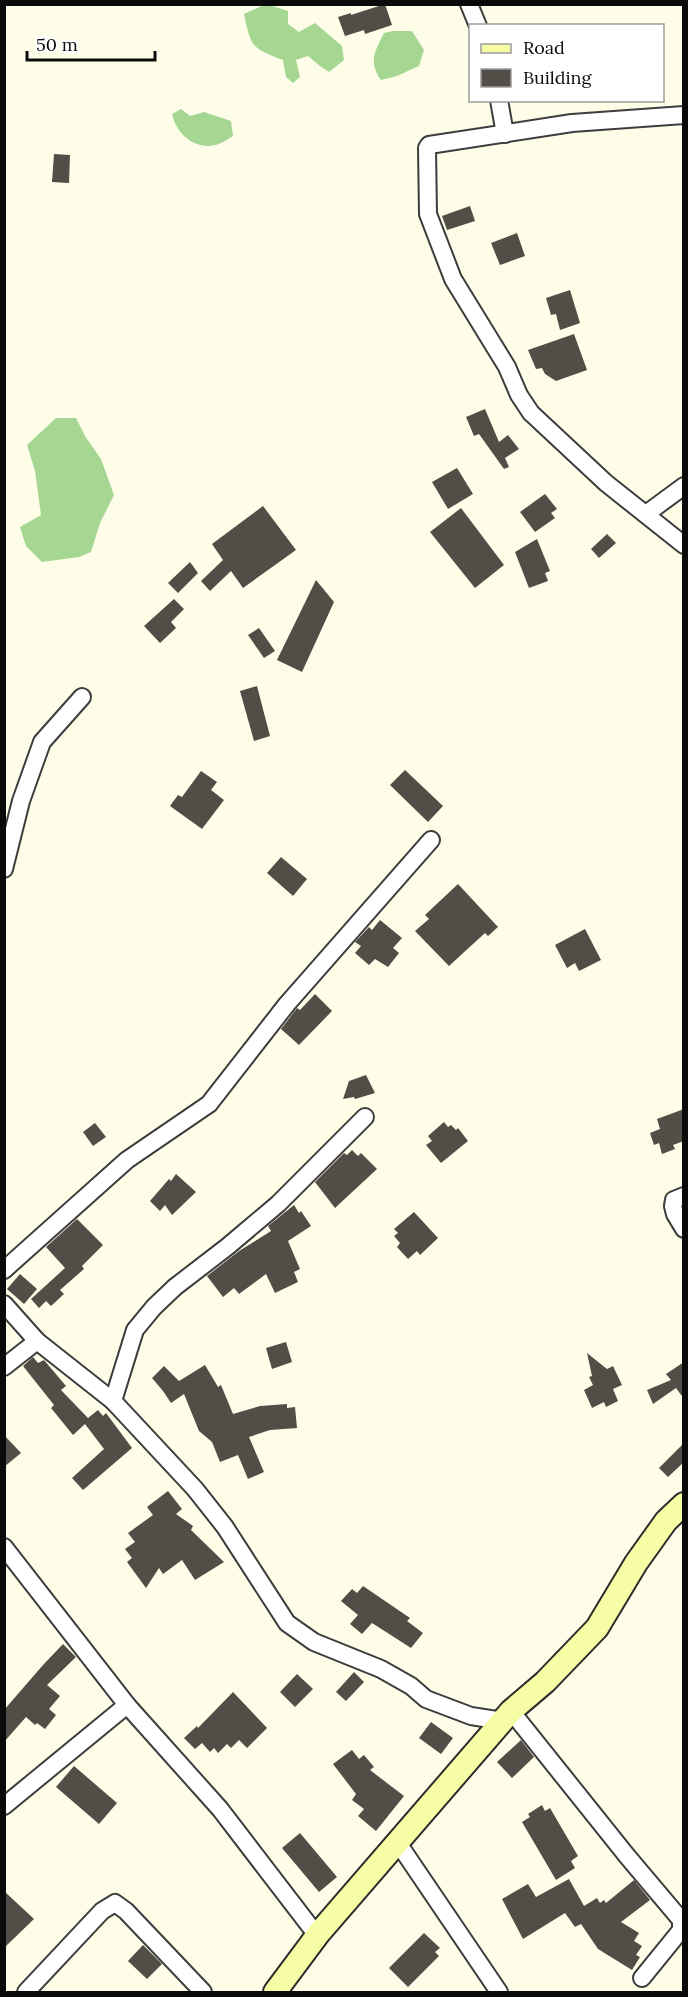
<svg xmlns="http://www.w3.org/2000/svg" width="688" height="1997" font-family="Lora,serif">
<rect width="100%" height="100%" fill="#fefee8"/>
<g fill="#a5d793">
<path d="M266,4L288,11V24L299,32L315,23L342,46L344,60L329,72L320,66L308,56L296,60L300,77L293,83L286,77L283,60C251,48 251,47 244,14Z"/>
<path d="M393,31H412L424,50L419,66L397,76L381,80C368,62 375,51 384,33Z"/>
<path d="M181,109L190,116L204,112L231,121L233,136C228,139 221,144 215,145C194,150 176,133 172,114Z"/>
<path d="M56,418H76L85,436L101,459L114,495L100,523L91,552L79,557L42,562L26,546L20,527L41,515L35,471L27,445Z"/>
</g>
<g fill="#524d47">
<path d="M385,4L392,25L365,34L364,30L345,36L338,17L351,13V15Z"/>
<path d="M54,154L70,155L69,183L52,182Z"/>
<path d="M470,206L475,221L447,230L442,216Z"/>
<path d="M517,233L525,256L500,265L491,243Z"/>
<path d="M570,290L580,323L560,330L556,314L551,315L546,298Z"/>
<path d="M574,334L587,370L556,381L545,374L542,368L536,369L528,350Z"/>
<path d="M485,409L499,442L508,435L519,449L505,458L509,467L504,469L479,434L474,436L466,417Z"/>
<path d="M457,468L473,494L448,509L432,482Z"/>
<path d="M545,494L557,509L551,513L555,518L535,532L520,512Z"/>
<path d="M263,506L296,550L243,588L231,571L210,591L201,581L223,560L212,544Z"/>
<path d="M461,508L504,565L475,588L430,532Z"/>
<path d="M607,534L616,543L599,558L591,549Z"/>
<path d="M537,539L550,571L545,573L548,581L529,588L515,552Z"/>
<path d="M190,562L198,573L178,593L168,583Z"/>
<path d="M316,580L334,602L302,672L277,660Z"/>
<path d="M174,599L184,609L171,622L176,628L160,643L144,626Z"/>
<path d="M259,628L275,651L264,658L248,635Z"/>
<path d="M257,686L270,736L254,741L240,691Z"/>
<path d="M405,770L443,806L428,822L390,785Z"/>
<path d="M201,771L217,782L211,790L224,800L202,829L170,806L178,795L182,797Z"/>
<path d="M281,857L307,879L293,896L267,873Z"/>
<path d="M458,884L498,927L488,936L485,933L449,966L415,931L429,919L425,915Z"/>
<path d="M380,920L402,938L393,948L399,953L388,967L375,959L369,965L355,953L361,946L355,942L369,927L372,930Z"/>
<path d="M585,929L601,960L579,971L575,963L567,968L555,945Z"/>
<path d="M315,994L332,1011L299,1045L281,1029L297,1008L300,1010Z"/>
<path d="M366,1075L375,1093L355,1099L354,1097L343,1099L349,1081Z"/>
<path d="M684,1109V1141L673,1145L675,1149L662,1154L659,1143L654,1145L650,1133L660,1129L657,1119Z"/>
<path d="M444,1122L448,1127L451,1125L456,1130L458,1128L468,1141L441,1163L426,1145L432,1141L428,1136Z"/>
<path d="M95,1123L106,1137L93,1146L83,1132Z"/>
<path d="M352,1150L358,1156L361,1153L377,1169L335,1208L315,1182L344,1153L347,1155Z"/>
<path d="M176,1174L196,1192L172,1215L165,1205L160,1211L150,1201L169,1179L171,1181Z"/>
<path d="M294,1205L299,1213L301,1211L311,1226L288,1241L300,1269L294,1272L298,1282L275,1293L266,1274L239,1294L234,1288L223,1297L207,1276L239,1251L271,1231L268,1226Z"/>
<path d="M414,1212L438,1238L420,1255L417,1251L408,1259L397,1247L400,1243L394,1236L398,1233L394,1229Z"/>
<path d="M77,1219L103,1245L82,1266L84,1269L60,1290L64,1294L51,1306L46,1301L39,1308L31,1299L65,1268L46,1247Z"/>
<path d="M20,1274L37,1289L24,1304L7,1289Z"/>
<path d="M286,1342L292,1362L272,1369L266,1348Z"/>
<path d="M587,1353L607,1369L613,1366L622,1385L613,1389L618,1401L606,1407L604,1402L592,1408L584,1390L593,1385L589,1377L592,1376Z"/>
<path d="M33,1357L38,1363L44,1360L66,1386L61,1390L88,1418L98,1410L103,1416L106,1413L132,1448L83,1490L72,1478L104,1449L85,1424L73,1435L51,1408L54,1405L23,1366Z"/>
<path d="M684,1362V1399L676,1388L653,1404L647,1390L671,1380L666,1374Z"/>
<path d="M205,1365L218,1387L221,1385L233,1414L260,1406L287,1404V1408L295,1407L297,1428L270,1430L249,1437L264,1472L248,1479L238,1455L220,1462L212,1442L199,1431L184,1394L171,1403L163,1391L152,1378L164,1366L179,1381Z"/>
<path d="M4,1435L21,1453L4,1467Z"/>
<path d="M684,1443V1462L668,1477L659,1468Z"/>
<path d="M168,1491L182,1509L176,1514L193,1526L191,1530L224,1562L195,1580L182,1560L163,1574L159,1568L146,1588L127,1562L132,1558L125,1549L135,1542L128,1533L153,1515L147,1507Z"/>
<path d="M363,1586L410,1618L407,1621L423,1633L411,1648L372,1623L362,1634L350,1624L358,1615L341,1601L352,1589L357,1593Z"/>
<path d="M63,1644L76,1657L47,1685L60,1696L49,1709L56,1715L45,1729L37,1723L35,1725L26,1717L4,1742V1710L43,1665Z"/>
<path d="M354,1672L364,1682L346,1701L336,1692Z"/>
<path d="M297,1674L313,1689L295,1707L280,1692Z"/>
<path d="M233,1692L267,1728L247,1748L239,1740L231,1748L227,1744L218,1753L214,1748L210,1752L202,1743L195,1749L184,1738L197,1726L198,1728Z"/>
<path d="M431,1722L453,1738L441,1754L419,1738Z"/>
<path d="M521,1740L534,1757L512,1778L497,1762Z"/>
<path d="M352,1750L359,1759L364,1755L374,1767L370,1770L404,1796L376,1831L358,1816L364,1809L352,1800L356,1794L333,1764Z"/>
<path d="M74,1766L117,1803L99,1824L56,1787Z"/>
<path d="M542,1805L545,1811L550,1808L578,1856L571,1861L575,1868L556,1880L522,1822L530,1817L528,1814Z"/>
<path d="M300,1833L337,1877L319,1892L282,1848Z"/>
<path d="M569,1879L584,1906L597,1898L600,1903L604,1900L606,1903L634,1880L650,1900L621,1922L639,1933L634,1941L642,1946L636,1955L640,1957L632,1970L598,1949L581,1924L575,1927L565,1913L523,1939L502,1899L528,1884L536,1897Z"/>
<path d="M4,1891L34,1919L4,1948Z"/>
<path d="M424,1933L440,1948L435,1952L439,1956L408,1987L389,1968Z"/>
<path d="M143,1945L162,1964L147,1979L128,1961Z"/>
</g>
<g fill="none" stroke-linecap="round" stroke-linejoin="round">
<defs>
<g id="street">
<path d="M469,4L478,26"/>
<path d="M499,100L505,134"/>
<path d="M684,115L572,123L429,145L427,148L428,214L453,279L507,367L519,395L531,413L606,483L684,545"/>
<path d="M646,514L684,486"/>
<path d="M4,869L21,801L42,742L82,697"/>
<path d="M684,1196L674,1200L673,1206L675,1214L684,1229"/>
<path d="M4,1270L127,1160L209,1104L287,1004L431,840"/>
<path d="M4,1304L37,1341L113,1401L195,1489L225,1527L287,1623L314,1642L381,1669L411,1686L426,1699L471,1716L503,1721"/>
<path d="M4,1367L37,1341"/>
<path d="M113,1401L135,1330L154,1307L175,1287L227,1247L278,1204L365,1117"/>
<path d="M4,1547L127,1705L220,1809L312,1929L319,1933"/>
<path d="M511,1711L627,1856L681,1920V1930L642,1978"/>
<path d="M4,1806L127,1705"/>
<path d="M398,1843L499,1992"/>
<path d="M26,1992L102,1911L115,1903L126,1911L203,1992"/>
</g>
<path id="secondary" d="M275,1992L319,1933L511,1711L545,1682L597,1628L636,1563L666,1521L684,1504"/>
</defs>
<use href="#street" stroke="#3d3d3d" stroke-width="20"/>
<use href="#secondary" stroke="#2c2c2c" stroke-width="26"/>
<use href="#street" stroke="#fff" stroke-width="16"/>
<use href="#secondary" stroke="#f6fda4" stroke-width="22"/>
</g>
<rect width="688" height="1997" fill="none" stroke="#0a0a0a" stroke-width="12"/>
<rect x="469" y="24" width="195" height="78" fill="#ffffff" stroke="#9d9d9d" stroke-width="1.5"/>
<rect x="481" y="44" width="30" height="9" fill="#f6fda4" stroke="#9d9d9d" stroke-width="1.5"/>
<text x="523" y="54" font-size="18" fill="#0a0a0a">Road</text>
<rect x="481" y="69" width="30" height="18" fill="#524d47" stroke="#9d9d9d" stroke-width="1.5"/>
<text x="523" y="84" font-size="18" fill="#0a0a0a">Building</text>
<path d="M27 51v9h128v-9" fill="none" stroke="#0a0a0a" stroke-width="3"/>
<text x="36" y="51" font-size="18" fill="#0a0a0a" stroke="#ffffff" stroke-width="4.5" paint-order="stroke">50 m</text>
</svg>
